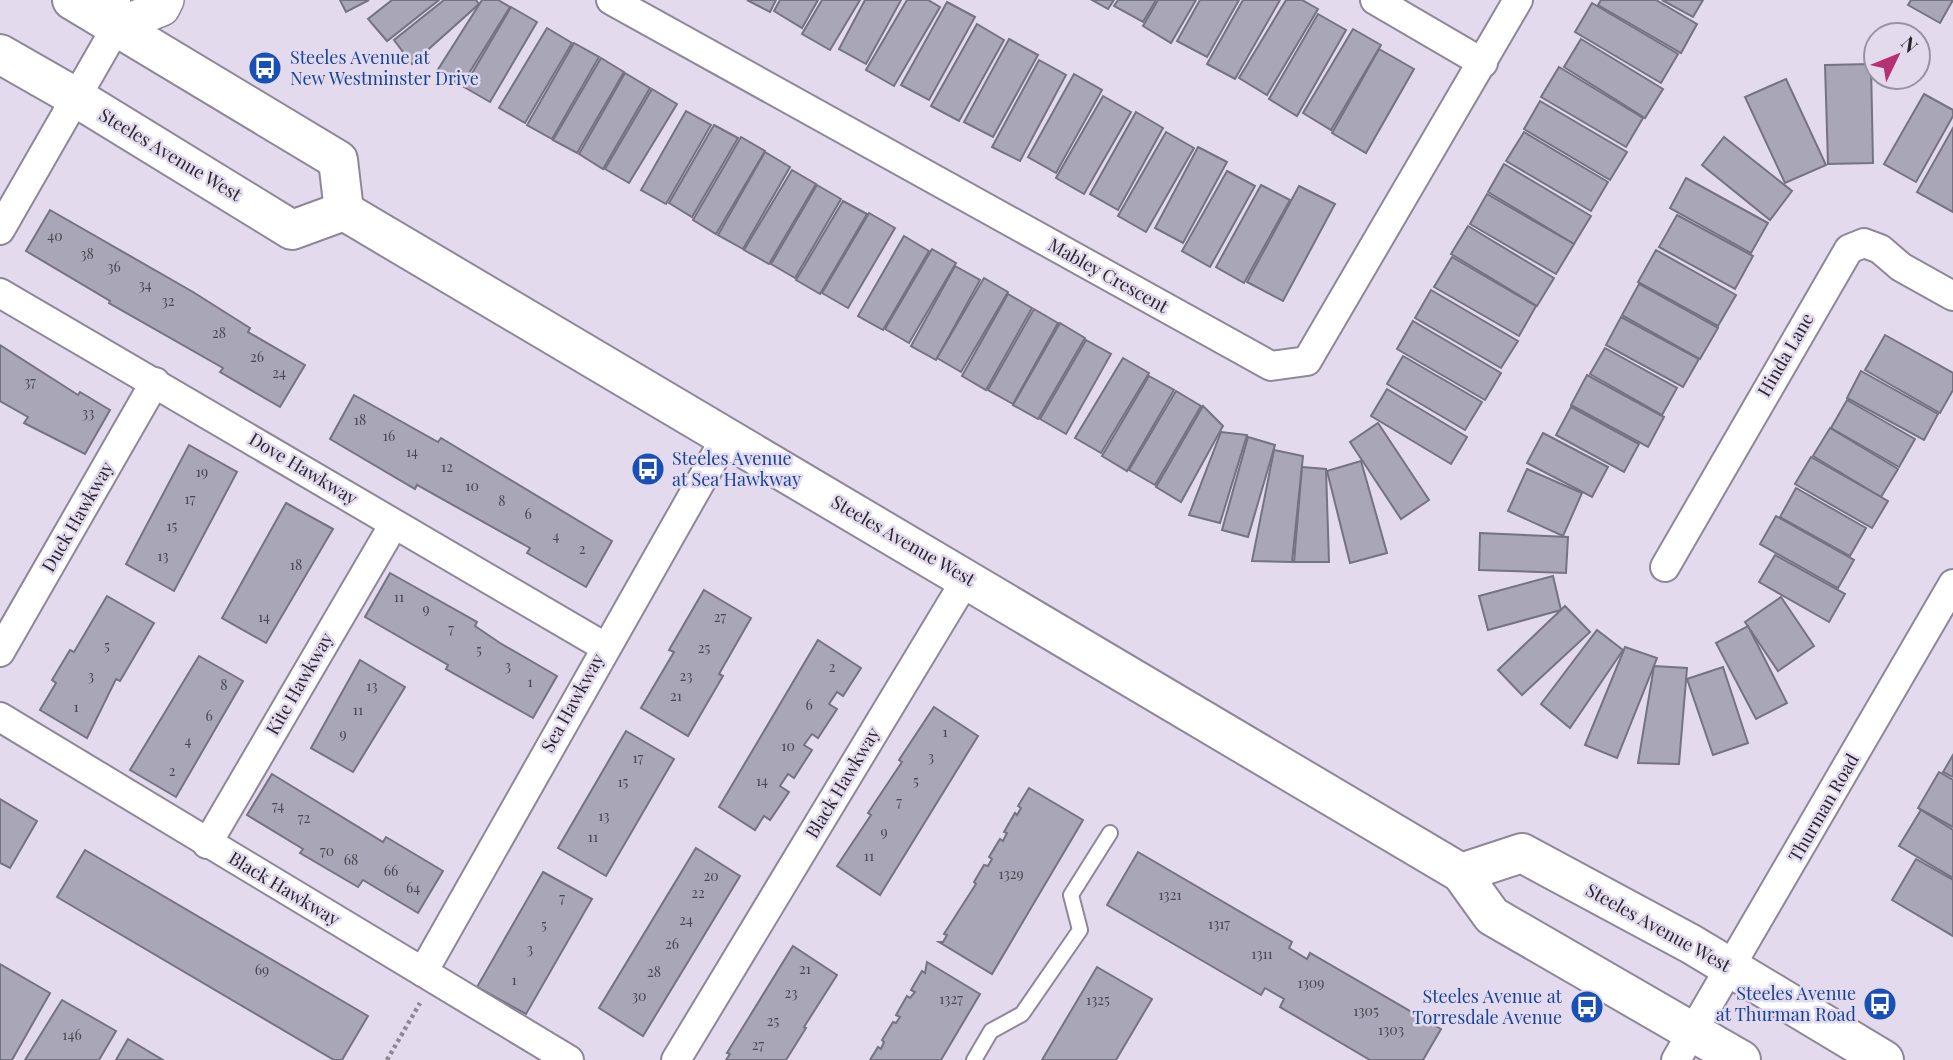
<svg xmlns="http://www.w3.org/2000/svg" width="1953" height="1060" font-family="'Playfair Display',serif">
<rect width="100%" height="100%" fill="#e3dbed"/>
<g fill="#a8a6b7" stroke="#747283" stroke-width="2">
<path d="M340,0H369L346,12Z"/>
<path d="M392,0H439L387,41L368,19Z"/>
<path d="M444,0H476L479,4L412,64L394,40Z"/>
<path d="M482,0H498L510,7L461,86L437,71Z"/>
<path d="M747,0H776L770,12Z"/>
<path d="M780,0H818L802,28L774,11Z"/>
<path d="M822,0H860L830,50L802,34Z"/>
<path d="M865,0H901L866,64L839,49Z"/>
<path d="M907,0H928L940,7L894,86L866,70Z"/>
<path d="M1092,0H1114L1108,9Z"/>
<path d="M1118,0H1156L1143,22L1114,6Z"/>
<path d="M1158,0H1196L1171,43L1143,26Z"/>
<path d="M1200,0H1239L1207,57L1177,41Z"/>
<path d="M1243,0H1280L1235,79L1207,64Z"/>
<path d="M1286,0H1302L1318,9L1267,95L1239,78Z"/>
<path d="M1601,0H1656L1697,24L1681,53L1598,5Z"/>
<path d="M1662,0H1703L1693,17Z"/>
<path d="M1911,0H1953L1940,23L1908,5Z"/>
<path d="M947,2L975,17L929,100L901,85Z"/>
<path d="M1592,3L1678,54L1661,83L1575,32Z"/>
<path d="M511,7L537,22L490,102L464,87Z"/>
<path d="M1318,14L1346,30L1297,116L1269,99Z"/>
<path d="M977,24L1004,40L959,121L931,106Z"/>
<path d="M547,28L572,43L525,123L499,108Z"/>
<path d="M1353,29L1381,45L1331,130L1303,113Z"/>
<path d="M1009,39L1038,55L993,137L964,122Z"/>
<path d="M1581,39L1663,89L1645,118L1564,67Z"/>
<path d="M574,43L599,57L552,139L527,125Z"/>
<path d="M1379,49L1414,69L1366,153L1332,133Z"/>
<path d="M601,58L624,72L577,153L553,140Z"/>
<path d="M1039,60L1066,75L1020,161L992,147Z"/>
<path d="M1871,64L1873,163L1828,164L1825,65Z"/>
<path d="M1559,67L1643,118L1626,147L1541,97Z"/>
<path d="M625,73L650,88L603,169L579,154Z"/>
<path d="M1074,74L1102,90L1056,173L1028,157Z"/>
<path d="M1786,79L1826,165L1785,183L1745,97Z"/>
<path d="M652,89L677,104L629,183L605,169Z"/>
<path d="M1924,94L1953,110V116L1916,182L1884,164Z"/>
<path d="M1103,96L1131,112L1084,194L1056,178Z"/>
<path d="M1540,101L1627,152L1610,180L1524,129Z"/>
<path d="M686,111L711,125L666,204L641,190Z"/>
<path d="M1136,112L1163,128L1118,210L1090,194Z"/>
<path d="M714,125L738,138L692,217L669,203Z"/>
<path d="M1953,128V212L1917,192Z"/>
<path d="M1166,132L1194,148L1146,232L1118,216Z"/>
<path d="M1524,132L1608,182L1591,211L1506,161Z"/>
<path d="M741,137L765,151L716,234L693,220Z"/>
<path d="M1724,137L1792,191L1770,220L1702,165Z"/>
<path d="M1198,147L1227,162L1183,243L1155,228Z"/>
<path d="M765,152L790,167L743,249L718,235Z"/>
<path d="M1504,164L1591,216L1574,244L1488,192Z"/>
<path d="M792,170L816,184L769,264L744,250Z"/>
<path d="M1227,171L1255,186L1210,267L1182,251Z"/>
<path d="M1686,178L1768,223L1751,253L1670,208Z"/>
<path d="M817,185L841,199L795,278L771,264Z"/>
<path d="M1261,185L1290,200L1244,283L1216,267Z"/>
<path d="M1299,186L1335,204L1283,301L1247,282Z"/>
<path d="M1487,194L1574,244L1556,274L1470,224Z"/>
<path d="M843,201L867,214L820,294L796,280Z"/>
<path d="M50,210L193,292L250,328L248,332L305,365L280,407L220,372L223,368L109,303L110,301L26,251Z"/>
<path d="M869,213L895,228L848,308L822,293Z"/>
<path d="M1677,215L1753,256L1735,289L1659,247Z"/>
<path d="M1468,226L1554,278L1537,306L1451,254Z"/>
<path d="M904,236L929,251L883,330L858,316Z"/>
<path d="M932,249L956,263L909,343L885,329Z"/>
<path d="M1656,250L1736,295L1718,326L1638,282Z"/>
<path d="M1452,257L1536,306L1519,336L1434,287Z"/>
<path d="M955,266L980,280L936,360L911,346Z"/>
<path d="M984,278L1008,292L961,372L937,358Z"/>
<path d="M1639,284L1718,328L1700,359L1622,315Z"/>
<path d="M1431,290L1518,341L1501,368L1415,318Z"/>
<path d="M1008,294L1032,308L986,390L962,376Z"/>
<path d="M1034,309L1058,323L1013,404L988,390Z"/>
<path d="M1621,317L1699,359L1683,387L1606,345Z"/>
<path d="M1413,321L1501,373L1485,400L1397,349Z"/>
<path d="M1060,323L1085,338L1038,419L1013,405Z"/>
<path d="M1885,335L1953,373V390L1940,413L1865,370Z"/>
<path d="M1086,340L1111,354L1066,434L1040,419Z"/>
<path d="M0,345L78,395L80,392L110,410L85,454L24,423L28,417L0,401Z"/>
<path d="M1605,348L1677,388L1662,415L1590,374Z"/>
<path d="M1403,356L1482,402L1465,430L1387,384Z"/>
<path d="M1123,358L1149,373L1101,453L1075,438Z"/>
<path d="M1861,371L1938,414L1924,440L1847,398Z"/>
<path d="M1587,375L1664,417L1648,447L1571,405Z"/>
<path d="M1149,376L1174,390L1127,471L1102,456Z"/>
<path d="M1387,389L1467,437L1451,464L1371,416Z"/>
<path d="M1176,391L1201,406L1155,485L1129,470Z"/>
<path d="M354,395L438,442L441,438L612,541L586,587L527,553L530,548L417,485L415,489L330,439Z"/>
<path d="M1847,400L1915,439L1899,467L1831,428Z"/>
<path d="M1203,406L1223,426L1181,502L1156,487Z"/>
<path d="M1571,407L1639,444L1624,472L1556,435Z"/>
<path d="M1378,423L1429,500L1401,519L1350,442Z"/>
<path d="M1830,428L1898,469L1881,497L1813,456Z"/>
<path d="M1221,432L1247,435L1220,523L1189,515Z"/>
<path d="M1543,433L1608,467L1592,497L1527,463Z"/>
<path d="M1248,437L1275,445L1248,537L1222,530Z"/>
<path d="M189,445L237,472L174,591L126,564Z"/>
<path d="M1274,450L1303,456L1292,562L1252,561Z"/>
<path d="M1811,457L1888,501L1872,528L1795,484Z"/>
<path d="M1361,461L1387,553L1350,563L1327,471Z"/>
<path d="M1302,467L1326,469L1329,562H1294Z"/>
<path d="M1527,469L1582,493L1563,536L1508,511Z"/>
<path d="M1796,488L1866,528L1850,556L1780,517Z"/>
<path d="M286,503L333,529L266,643L222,618Z"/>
<path d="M1776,516L1854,560L1838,588L1760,544Z"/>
<path d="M1480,533L1568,537L1566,573L1479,570Z"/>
<path d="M1775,555L1845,594L1829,622L1759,582Z"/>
<path d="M390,573L477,622L475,626L500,643L557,676L533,718L446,669L448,665L365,617Z"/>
<path d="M1553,576L1561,610L1488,630L1479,596Z"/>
<path d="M704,590L751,618L719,674L723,676L688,736L641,708L674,652L669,650Z"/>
<path d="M107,596L154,623L120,681L116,679L87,738L40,710L56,683L52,680L70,650L74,652Z"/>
<path d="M1781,597L1814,646L1778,671L1745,622Z"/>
<path d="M1565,606L1590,632L1522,695L1498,670Z"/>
<path d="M1748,626L1787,703L1756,719L1716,643Z"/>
<path d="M1597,630L1623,650L1570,728L1541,704Z"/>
<path d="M818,640L861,668L843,696L837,692L829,704L837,709L818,738L812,734L804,745L812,750L794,778L788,774L780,786L789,792L770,820L764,816L755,830L719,807Z"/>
<path d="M1625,647L1657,658L1617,758L1585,745Z"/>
<path d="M199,656L243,681L176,797L130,770Z"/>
<path d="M360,660L405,687L353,772L311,748Z"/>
<path d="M1654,666L1687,668L1679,764L1638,763Z"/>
<path d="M1723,667L1748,743L1713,755L1687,679Z"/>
<path d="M934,707L978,736L880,895L837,866L871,815L868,813L902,762L899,760Z"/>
<path d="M626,731L674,759L606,876L558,848Z"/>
<path d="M1953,755V777L1943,772Z"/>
<path d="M1939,772L1953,780V827L1918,808Z"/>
<path d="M272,774L383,842L386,837L443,871L418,913L363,880L358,887L300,853L303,849L247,815Z"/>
<path d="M1029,788L1083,820L992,974L939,942H943L947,935L944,934L976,884L974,882L984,865L988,866L992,859L989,857L1000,839L1003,841L1007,833L1004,832L1015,813L1017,815L1021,808L1018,806Z"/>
<path d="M0,799L37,821L10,868L0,863Z"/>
<path d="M1921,810L1953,830V878L1899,846Z"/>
<path d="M696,848L740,876L643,1036L599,1008Z"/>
<path d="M85,850L368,1016L342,1060H334L57,897Z"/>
<path d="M1138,852L1292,942L1289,948L1307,959L1310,953L1441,1029L1423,1060H1370L1280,1007L1284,999L1265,988L1261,995L1107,905Z"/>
<path d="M1916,859L1953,880V936L1892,900Z"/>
<path d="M543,872L592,899L526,1014L477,987Z"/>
<path d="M793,946L837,975L804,1027L806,1028L786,1060H726L730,1054L727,1053Z"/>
<path d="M927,962L980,994L941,1060H870L878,1047L881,1049L884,1042L882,1040L893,1022L896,1023L900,1017L896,1015L907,996L910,998L915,992L911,990L922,971L925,973Z"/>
<path d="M0,964L50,993L12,1060H0Z"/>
<path d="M1097,967L1152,999L1116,1060H1042Z"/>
<path d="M62,1000L116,1031L99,1060H25Z"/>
<path d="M128,1039L163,1060H116Z"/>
</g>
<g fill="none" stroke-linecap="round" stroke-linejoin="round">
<defs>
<path id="service" d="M974,1060L991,1031L1022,1014L1080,930L1071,895L1110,833"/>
<g id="minor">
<path d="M611,0L1271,366L1307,361L1518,0"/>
<path d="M1375,0L1483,63"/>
<path d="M0,230L117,26"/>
<path d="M0,293L605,647"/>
<path d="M1665,567L1849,249L1864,243L1880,249L1901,267L1953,296"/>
<path d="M0,652L155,382"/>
<path d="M0,717L569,1060"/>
<path d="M207,844L394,524"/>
<path d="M423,972L726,437"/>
<path d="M676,1060L967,578"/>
<path d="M1676,1060L1953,584"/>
</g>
<path id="tertiary" d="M112,0L117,26L162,8L166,0"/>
<g id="secondary">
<path d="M72,0L338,160L344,211"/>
<path d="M0,54L77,98L292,230L344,211L1461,873L1492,916L1741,1060"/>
<path d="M1461,873L1522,853L1691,944L1884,1060"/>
</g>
</defs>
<use href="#service" stroke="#8f8797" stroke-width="18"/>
<use href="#minor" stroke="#8f8797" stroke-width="32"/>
<use href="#tertiary" stroke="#8f8797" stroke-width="38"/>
<use href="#secondary" stroke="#8f8797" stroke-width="42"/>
<path stroke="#8e8895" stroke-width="4.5" stroke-dasharray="3.5 3.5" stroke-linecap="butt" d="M387,1060L420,1003"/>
<use href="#service" stroke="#fff" stroke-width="14"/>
<use href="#minor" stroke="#fff" stroke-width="28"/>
<use href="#tertiary" stroke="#fff" stroke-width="35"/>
<use href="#secondary" stroke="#fff" stroke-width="38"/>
</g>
<defs>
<symbol id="bus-disc" viewBox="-11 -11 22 22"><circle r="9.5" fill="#1a4fb4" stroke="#e3dbed"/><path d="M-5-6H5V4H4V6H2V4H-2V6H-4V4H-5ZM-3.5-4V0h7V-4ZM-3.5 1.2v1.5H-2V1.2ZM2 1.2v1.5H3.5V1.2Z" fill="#fff"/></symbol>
</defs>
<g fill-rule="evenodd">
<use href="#bus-disc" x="246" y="49" width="38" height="38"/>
<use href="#bus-disc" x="629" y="450" width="38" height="38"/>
<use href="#bus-disc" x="1861" y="985" width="38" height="38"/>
<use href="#bus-disc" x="1568" y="988" width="38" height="38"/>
</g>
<g text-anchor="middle" stroke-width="5" stroke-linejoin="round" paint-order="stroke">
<g font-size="14" fill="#494650">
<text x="55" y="241">40</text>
<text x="87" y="259">38</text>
<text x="114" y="272">36</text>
<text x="145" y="290">34</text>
<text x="168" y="306">32</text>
<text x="219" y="338">28</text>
<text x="257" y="362">26</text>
<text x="279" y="378">24</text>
<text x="30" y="387">37</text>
<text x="88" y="418">33</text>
<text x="360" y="425">18</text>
<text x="389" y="441">16</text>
<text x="412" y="457">14</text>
<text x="447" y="472">12</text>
<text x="202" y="477">19</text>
<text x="472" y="491">10</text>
<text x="190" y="504">17</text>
<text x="502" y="506">8</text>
<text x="528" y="519">6</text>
<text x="172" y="531">15</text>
<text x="556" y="541">4</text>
<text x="582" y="554">2</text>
<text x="163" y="561">13</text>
<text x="296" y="570">18</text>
<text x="399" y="602">11</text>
<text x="426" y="614">9</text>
<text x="264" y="622">14</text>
<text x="720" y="622">27</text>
<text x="451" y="634">7</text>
<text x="107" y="651">5</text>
<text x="704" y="653">25</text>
<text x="479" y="655">5</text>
<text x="508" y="671">3</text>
<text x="832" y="672">2</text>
<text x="91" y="681">3</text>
<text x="686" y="681">23</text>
<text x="530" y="687">1</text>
<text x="224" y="690">8</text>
<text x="372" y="691">13</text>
<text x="676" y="701">21</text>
<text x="809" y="710">6</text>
<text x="76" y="712">1</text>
<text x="358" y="715">11</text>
<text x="209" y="721">6</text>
<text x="945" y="737">1</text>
<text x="343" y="739">9</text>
<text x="188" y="746">4</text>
<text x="788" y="751">10</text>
<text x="931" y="762">3</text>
<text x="638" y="763">17</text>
<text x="172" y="776">2</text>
<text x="762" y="786">14</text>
<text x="916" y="786">5</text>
<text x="623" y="787">15</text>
<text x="899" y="807">7</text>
<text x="278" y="811">74</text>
<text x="604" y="821">13</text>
<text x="304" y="823">72</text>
<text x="884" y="837">9</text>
<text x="593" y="842">11</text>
<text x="327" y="856">70</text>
<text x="869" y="861">11</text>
<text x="351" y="865">68</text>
<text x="391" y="876">66</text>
<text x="1011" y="879">1329</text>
<text x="711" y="881">20</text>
<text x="413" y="893">64</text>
<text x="698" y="898">22</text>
<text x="1170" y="900">1321</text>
<text x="562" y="903">7</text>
<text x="686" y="925">24</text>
<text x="1219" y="929">1317</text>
<text x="544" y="930">5</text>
<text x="672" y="949">26</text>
<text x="530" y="954">3</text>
<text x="1262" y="959">1311</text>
<text x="805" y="974">21</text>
<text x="262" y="975">69</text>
<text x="654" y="977">28</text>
<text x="514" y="985">1</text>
<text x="1311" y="988">1309</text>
<text x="791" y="998">23</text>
<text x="639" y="1001">30</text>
<text x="951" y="1004">1327</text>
<text x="1098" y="1005">1325</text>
<text x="1366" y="1016">1305</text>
<text x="773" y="1026">25</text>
<text x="1391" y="1035">1303</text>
<text x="72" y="1040">146</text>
<text x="758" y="1050">27</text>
</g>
<g font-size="18" fill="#164399" stroke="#e3dbed" text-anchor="start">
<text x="290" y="64">Steeles Avenue at<tspan x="290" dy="21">New Westminster Drive</tspan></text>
<text x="672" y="465">Steeles Avenue<tspan x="672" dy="21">at Sea Hawkway</tspan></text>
<text x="1856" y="1000" text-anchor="end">Steeles Avenue<tspan x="1856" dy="21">at Thurman Road</tspan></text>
<text x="1562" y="1003" text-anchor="end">Steeles Avenue at<tspan x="1562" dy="21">Torresdale Avenue</tspan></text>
</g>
<g font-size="18" fill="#29262d" stroke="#e3dbed">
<text transform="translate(170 155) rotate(31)" y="6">Steeles Avenue West</text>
<text transform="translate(1108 276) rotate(29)" y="6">Mabley Crescent</text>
<text transform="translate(1786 355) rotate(-60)" y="6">Hinda Lane</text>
<text transform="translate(303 469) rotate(31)" y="6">Dove Hawkway</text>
<text transform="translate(78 517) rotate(-60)" y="6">Duck Hawkway</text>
<text transform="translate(903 541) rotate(30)" y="6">Steeles Avenue West</text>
<text transform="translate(300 684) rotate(-60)" y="6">Kite Hawkway</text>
<text transform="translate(573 703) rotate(-61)" y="6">Sea Hawkway</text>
<text transform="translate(843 783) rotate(-59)" y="6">Black Hawkway</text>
<text transform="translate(1824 808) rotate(-60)" y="6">Thurman Road</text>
<text transform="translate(284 889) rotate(31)" y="6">Black Hawkway</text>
<text transform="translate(1658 928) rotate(29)" y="6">Steeles Avenue West</text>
</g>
</g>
<g transform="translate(1897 56) rotate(47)"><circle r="33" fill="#e3dbed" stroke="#9993a0" stroke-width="2"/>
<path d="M0-5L12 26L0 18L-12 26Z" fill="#b63072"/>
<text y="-10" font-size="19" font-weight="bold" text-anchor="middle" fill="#29262d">N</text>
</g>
</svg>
